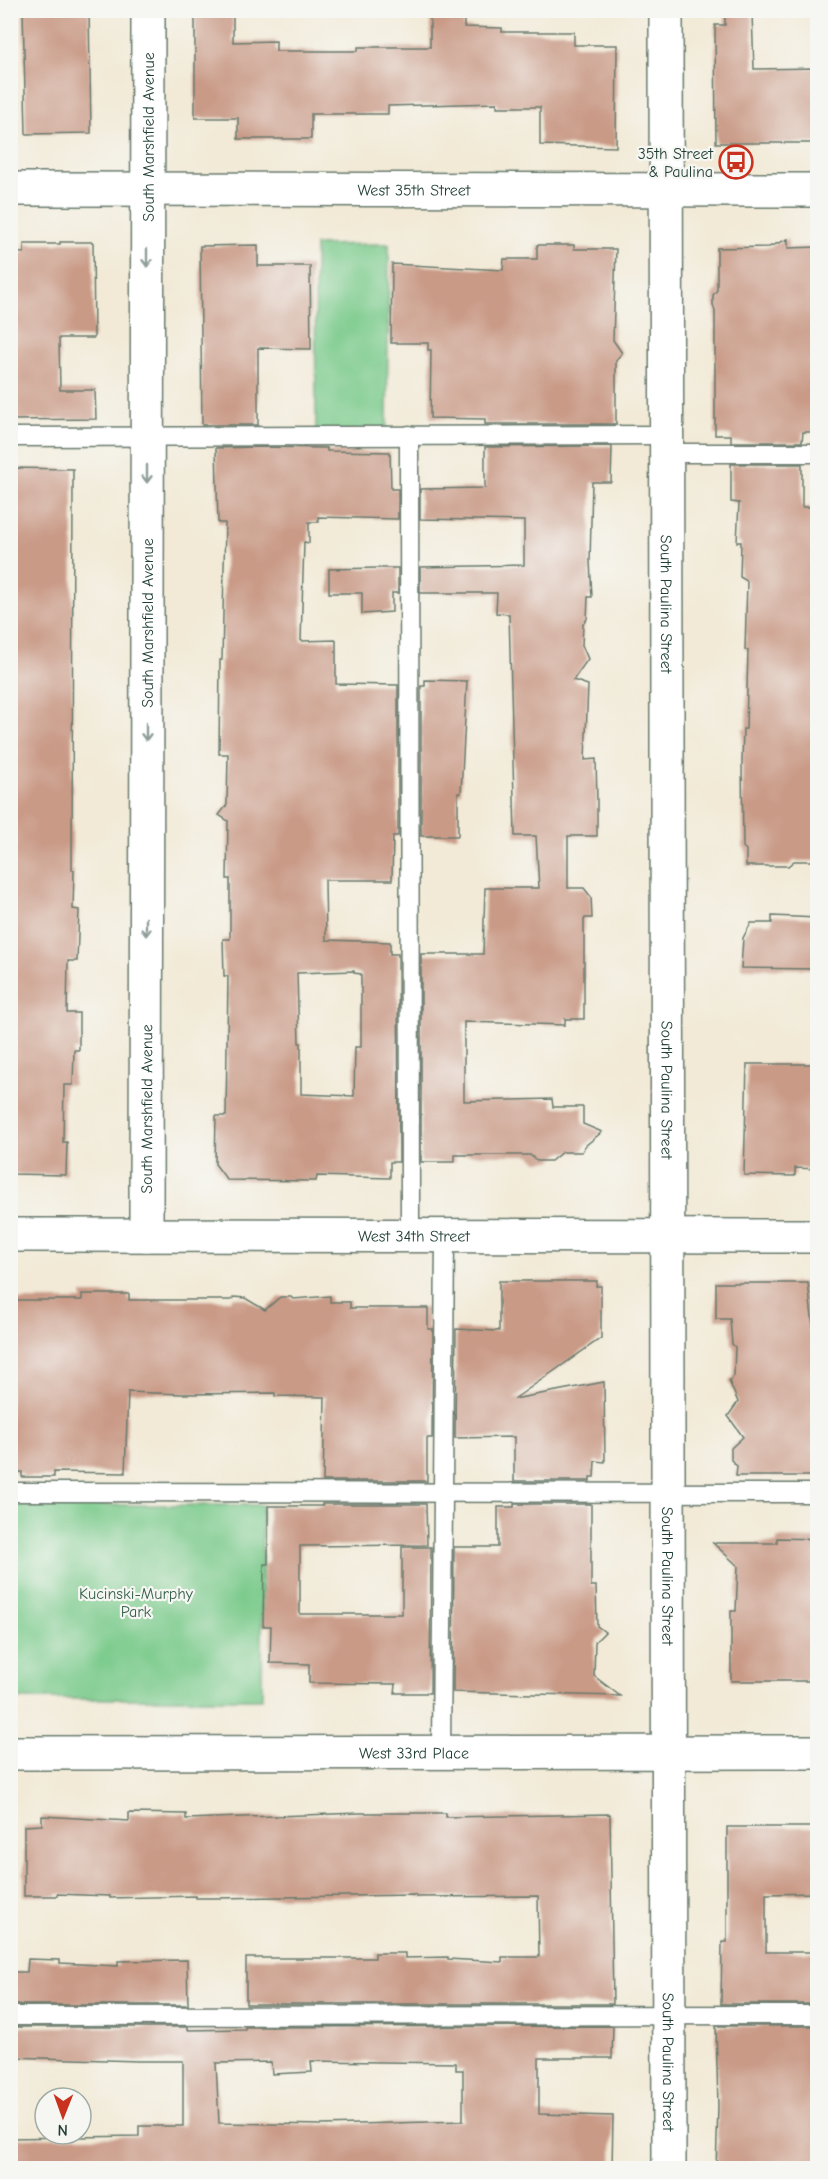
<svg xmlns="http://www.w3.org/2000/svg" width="828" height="2179" font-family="'Comic Neue',sans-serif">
<rect width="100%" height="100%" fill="#f6f6f2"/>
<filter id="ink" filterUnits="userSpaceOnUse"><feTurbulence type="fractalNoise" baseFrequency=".0167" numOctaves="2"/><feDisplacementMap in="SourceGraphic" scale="12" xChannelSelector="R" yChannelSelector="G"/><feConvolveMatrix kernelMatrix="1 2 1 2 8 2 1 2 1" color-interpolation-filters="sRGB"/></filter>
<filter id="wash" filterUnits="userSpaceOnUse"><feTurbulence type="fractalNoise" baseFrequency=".008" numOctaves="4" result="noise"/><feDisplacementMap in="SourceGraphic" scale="24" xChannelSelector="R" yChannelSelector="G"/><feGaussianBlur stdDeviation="1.35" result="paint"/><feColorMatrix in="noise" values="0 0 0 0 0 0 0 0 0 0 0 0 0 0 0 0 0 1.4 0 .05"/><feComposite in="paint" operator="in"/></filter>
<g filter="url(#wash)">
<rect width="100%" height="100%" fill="#f2ead7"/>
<g fill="#7aca8b" stroke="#4c8460" stroke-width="1.5">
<path d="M389,244L387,431H316L315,245Z"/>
<rect x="11" y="1505" width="251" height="194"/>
</g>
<g id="blocks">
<g fill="#c99a86" fill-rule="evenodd">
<path d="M23,10H89L91,133L26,134Z"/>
<path d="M725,13H752L754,69L818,68V143H716L715,25H725Z"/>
<path d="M430,14H464V27L502,28V32H574V45H617L616,147L540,145V107H497V103L388,106V114H311V139H238V118H195V15L233,16V42L276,41V51H358V47H430Z"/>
<path d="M788,239V248L818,247V432H803L802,442H731V435H715V311L713,305V295L717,290V248L769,247Z"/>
<path d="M60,242H93L94,338H59L60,390H95L96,419L10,420V252L24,253V244H60Z"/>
<path d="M258,245V266H310L311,349L258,348V425H202L200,246Z"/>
<path d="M537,245H574V249H616L613,340L622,353L616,360V424H485V419L430,418L431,350H428V343H391L392,264L503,270L504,259H537Z"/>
<path d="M612,446L611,482H592L590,561L592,597H588L587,619L583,624L582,645L588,659L573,680L588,685L585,760L596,759L597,801V836H568V888H584L591,897L592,918H585L584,920V1019H565V1025L464,1022V1101L552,1099L553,1107H583V1124L602,1132L585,1146L582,1152H562L551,1161H537L530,1155H455V1162H421V954H483L485,888H539L536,836H515L509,614L496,613L497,593H420V567L524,565V521L420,519V489L485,488V447Z"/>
<path d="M258,447L327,448V451L390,452L391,489H398V519L318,517L319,522H309V543L304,542L301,641L336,640V684L398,685V836H393L392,880H325L326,940L390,942V954H398L399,1162H390V1178L317,1176L316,1181L227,1180L215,1164L216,1116H226L228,976H224L223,939H230V879H227L228,821L219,815L227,805L228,754H219L220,660H222L225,523H218L216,448ZM354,971V973L361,974V1047H355L354,1096L301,1094V1043H299L297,973Z"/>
<path d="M731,464H802V507H818V861H794L788,866H746V850L743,847L742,761L743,729H746L748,650H745L747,581L740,577L741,542H737L739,503L731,502Z"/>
<path d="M10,468L73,469L72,870H74L73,909L79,910L77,961H68L67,1013H79V1050H74L73,1085H64L63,1142H67L66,1175L10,1174Z"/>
<path d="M379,568H398V593H392V612L362,614V593H329V569Z"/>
<path d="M425,680L467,681L461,793H458V836H421V686H425Z"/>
<path d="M772,916L818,918V969L741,968L743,938L751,923H772Z"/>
<path d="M747,1064H818V1169L795,1168V1176L744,1175Z"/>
<path d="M499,1281H597L596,1286H601V1338L514,1399L604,1382L605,1462L595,1461L594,1477H590V1481H514V1437L455,1438L456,1329L499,1331Z"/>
<path d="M716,1283H808L813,1326H818V1476H736L737,1466L731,1460V1448L743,1437L728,1416L738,1402L729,1381L734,1376L735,1347L732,1344L730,1319H716Z"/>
<path d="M82,1294H129V1300H231L234,1297L245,1298L265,1310L280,1297H291L293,1299L330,1296V1302H350V1308H428V1329H433L432,1438H427V1481H323L325,1397L275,1396V1393L182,1394L128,1392L125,1473L54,1472V1477H22V1472H10V1300H82Z"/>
<path d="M322,1504H426L427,1545L300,1546V1614H402V1547H431L430,1693H395L396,1684L309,1683V1664L270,1663L271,1626H263L264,1564H268V1506H322Z"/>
<path d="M514,1504H591V1586H596L597,1626L605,1632L595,1642L594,1676L620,1696L453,1692L454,1547H498V1507H514Z"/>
<path d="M777,1538L818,1539V1681H731V1611H736L738,1566L713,1543H777Z"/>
<path d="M129,1813L186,1814V1819L360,1813H446V1817L610,1814L613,2004H246V1958H375V1953H405V1958L448,1957V1959L502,1962V1957H539L538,1896L416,1897L415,1895L215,1898H196V1896L110,1898V1896L57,1894V1896H24V1826L42,1825V1816L129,1821Z"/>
<path d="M727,1827H818V1893L766,1894V1952H818V2004H721L722,1942H727Z"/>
<path d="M28,1959L60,1960V1963L118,1966V1961L187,1960L188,2005H10V1972H27Z"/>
<path d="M613,2026L612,2058H539V2114L613,2116L612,2169H10V2138L139,2136V2126H183V2061H138L10,2057V2027H188V2030L245,2029V2027ZM311,2061L456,2063V2070H463V2121L322,2125L219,2123L216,2063L271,2062L272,2074L312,2072Z"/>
<path d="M716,2026H818V2169H716L718,2107Z"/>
</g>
</g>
</g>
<g filter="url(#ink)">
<use href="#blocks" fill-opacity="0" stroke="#697a6d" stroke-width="1.5"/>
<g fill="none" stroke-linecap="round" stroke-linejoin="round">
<defs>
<g id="lane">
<path d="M409,435L410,1236"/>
<path d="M10,437L667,435"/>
<path d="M667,453H818"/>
<path d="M10,1492L818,1493"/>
<path d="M441,1752L445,1236"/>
<path d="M10,2016L818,2015"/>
</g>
<g id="street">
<path id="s1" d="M666,10L669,2168"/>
<path id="s2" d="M10,1235L818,1236"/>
<path id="s3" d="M146,1235L148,10"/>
<path id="s4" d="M10,1753L818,1752"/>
</g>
<g id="secondary">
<path id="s5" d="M10,189L818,190"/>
</g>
</defs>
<use href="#lane" stroke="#697a6d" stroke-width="21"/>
<use href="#street" stroke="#697a6d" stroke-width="36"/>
<use href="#secondary" stroke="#697a6d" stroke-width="36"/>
<use href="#lane" stroke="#fff" stroke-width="18"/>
<use href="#street" stroke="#fff" stroke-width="33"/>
<use href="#secondary" stroke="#fff" stroke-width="33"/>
</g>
<defs><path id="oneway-shaft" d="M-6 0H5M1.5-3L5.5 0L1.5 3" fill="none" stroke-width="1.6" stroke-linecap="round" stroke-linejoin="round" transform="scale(1.5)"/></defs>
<g stroke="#8f9e9a">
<use href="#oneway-shaft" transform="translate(147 258) rotate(90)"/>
<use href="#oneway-shaft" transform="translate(147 474) rotate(90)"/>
<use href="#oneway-shaft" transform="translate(146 732) rotate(90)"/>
<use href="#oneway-shaft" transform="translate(146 927) rotate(90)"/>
</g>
</g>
<defs>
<symbol id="bus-ring" viewBox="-11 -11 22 22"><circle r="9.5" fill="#f6f6f2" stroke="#c8321e" stroke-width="1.5"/><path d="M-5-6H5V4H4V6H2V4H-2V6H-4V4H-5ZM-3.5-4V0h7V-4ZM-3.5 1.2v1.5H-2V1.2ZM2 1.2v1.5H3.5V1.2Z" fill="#c8321e"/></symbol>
</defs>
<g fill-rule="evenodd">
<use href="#bus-ring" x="717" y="143" width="38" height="38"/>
</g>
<g text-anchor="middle" stroke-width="4.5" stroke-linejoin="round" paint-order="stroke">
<g font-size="16" fill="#1f3d34" stroke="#f6f6f2">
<text dy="6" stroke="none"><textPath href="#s3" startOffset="1098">South Marshfield Avenue</textPath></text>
<text dy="6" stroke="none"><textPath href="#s5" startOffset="404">West 35th Street</textPath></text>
<text dy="6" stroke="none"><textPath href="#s1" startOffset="594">South Paulina Street</textPath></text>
<text dy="6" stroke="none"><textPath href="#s3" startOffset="612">South Marshfield Avenue</textPath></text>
<text dy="6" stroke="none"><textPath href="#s1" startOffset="1080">South Paulina Street</textPath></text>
<text dy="6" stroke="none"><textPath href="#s3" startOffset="126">South Marshfield Avenue</textPath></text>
<text dy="6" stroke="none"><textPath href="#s2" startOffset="404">West 34th Street</textPath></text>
<text dy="6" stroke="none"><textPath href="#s1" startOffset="1566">South Paulina Street</textPath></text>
<text dy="6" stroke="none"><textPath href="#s4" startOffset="404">West 33rd Place</textPath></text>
<text dy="6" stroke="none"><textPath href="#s1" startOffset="2052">South Paulina Street</textPath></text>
</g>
<g font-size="16" fill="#1f3d34" stroke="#f6f6f2" text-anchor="end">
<text x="713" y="159">35th Street<tspan x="713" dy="18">&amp; Paulina</tspan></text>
</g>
<g font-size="16" fill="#36604a" stroke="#f6f6f2">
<text x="136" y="1599">Kucinski-Murphy<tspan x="136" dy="18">Park</tspan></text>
</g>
</g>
<rect width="828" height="2179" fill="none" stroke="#f6f6f2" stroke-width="36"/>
<g transform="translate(63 2116) rotate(181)"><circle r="28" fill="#f6f6f2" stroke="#a0aca6" stroke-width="1.5"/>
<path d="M0-4.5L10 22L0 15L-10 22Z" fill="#c8321e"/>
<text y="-9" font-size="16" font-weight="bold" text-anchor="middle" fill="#1f3d34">N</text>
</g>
</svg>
